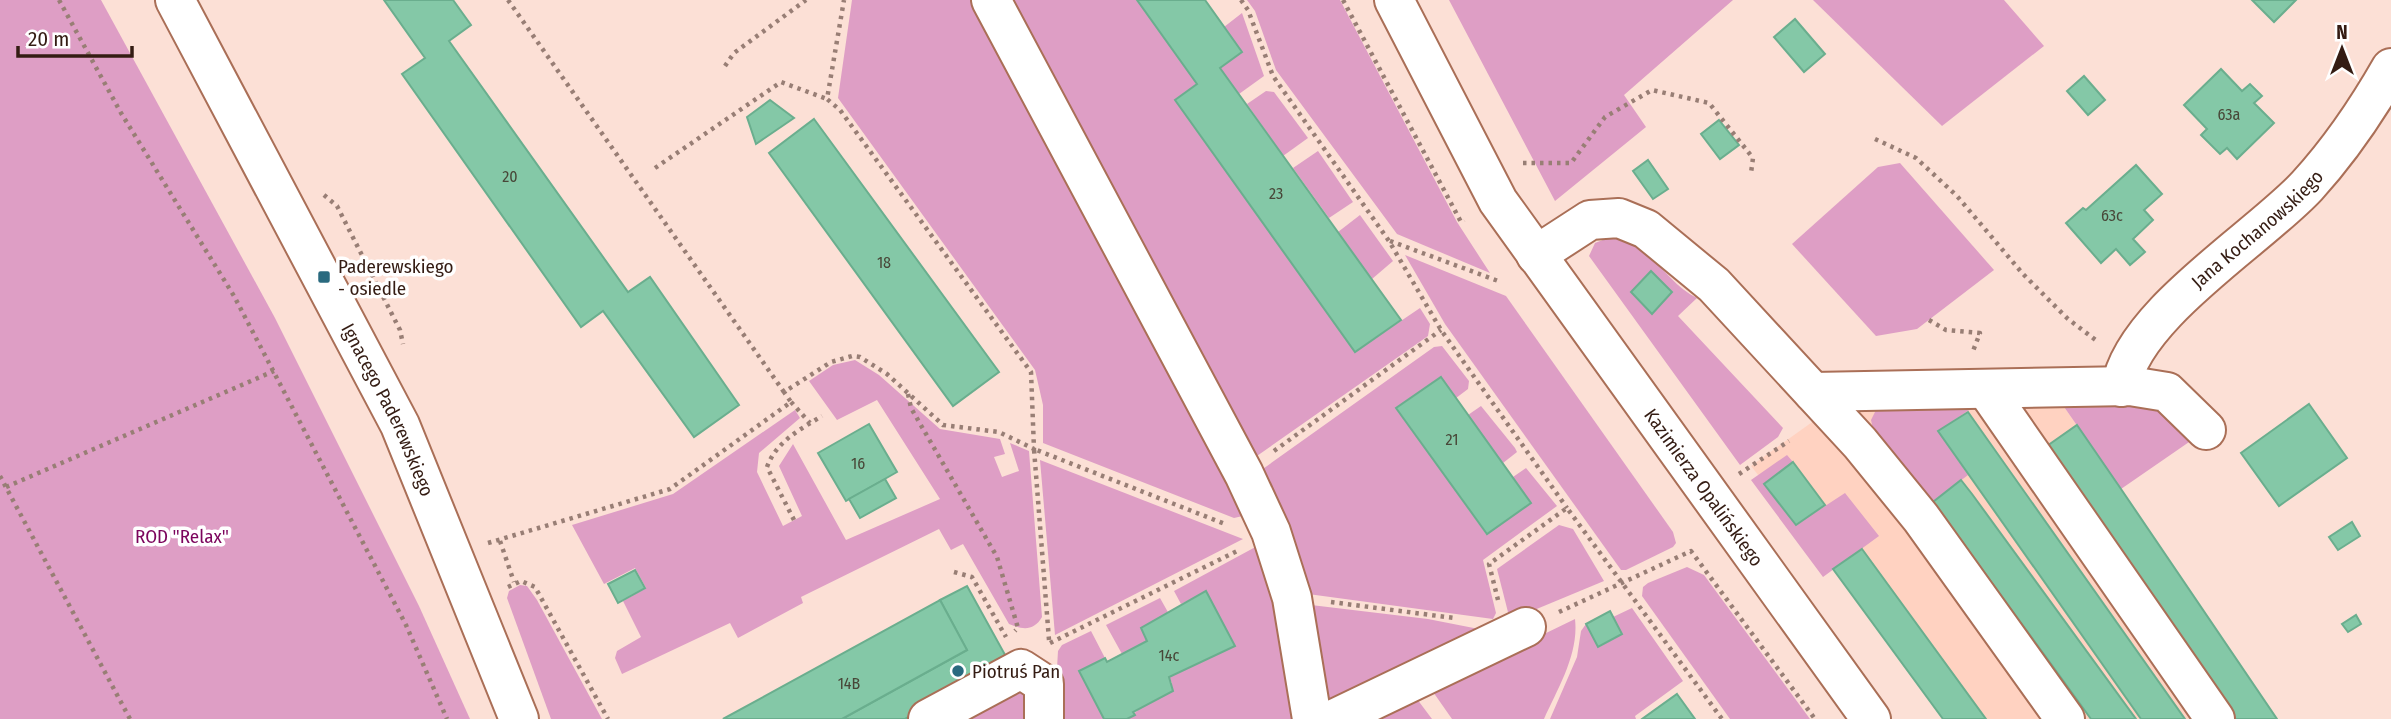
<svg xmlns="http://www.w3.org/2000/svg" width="2391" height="719" font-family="'Fira Sans Condensed',sans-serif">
<rect width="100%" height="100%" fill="#fce0d6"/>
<path fill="#ffd2c1" d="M2051,388L2121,489L2277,719H1943L1833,569L1751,466L1829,410Z"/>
<g fill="#de9ec5">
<path d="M0,0H101L275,318L419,606L470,719H0Z"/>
<path d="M852,0H978L1247,515L1234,518L1043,443V405L1035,370L838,98Z"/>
<path d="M1002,0H1137L1197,84L1175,100L1355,352L1420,308L1430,324L1428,336L1254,458Z"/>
<path d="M1247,0H1340L1457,222L1490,273L1397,234L1276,70L1255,11Z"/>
<path d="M1449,0H1733L1624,95L1646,127L1555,201Z"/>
<path d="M1813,0H2004L2044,46L1942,126Z"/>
<path d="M1242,13L1264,76L1239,94L1220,68L1242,52L1224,27Z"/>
<path d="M1266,91L1274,92L1308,138L1283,156L1247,104Z"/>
<path d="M1318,151L1353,202L1329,218L1293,168Z"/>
<path d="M1900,163L1994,270L1917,329L1876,336L1792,244L1878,167Z"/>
<path d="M1360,215L1393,261L1372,279L1338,232Z"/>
<path d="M1613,236C1650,241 1665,283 1697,298L1678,316L1783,428L1778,437L1740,465L1589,256L1595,243Z"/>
<path d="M1405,255L1506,296L1673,532L1676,543L1673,547L1626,570H1621L1445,324Z"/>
<path d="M1442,346L1469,381L1468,389L1456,398L1440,377L1397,408L1486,534L1531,503L1513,477L1526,468L1557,506L1483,560L1496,613L1493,619L1308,594L1260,471L1434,347Z"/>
<path d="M855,360L879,375L940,429L1000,439L1005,454L994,457L1002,477L1019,471L1010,443L1029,451L1042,617C1034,631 1023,630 1009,624L963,544L951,550L939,529L801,597L803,603L738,638L730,623L622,674L615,658L617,651L641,637L623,601L646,588L635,568L604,584L572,525L673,494L795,410L800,418L759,453L757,472L783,526L802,516L779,466L793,444L846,540L940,499L877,400L837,420L809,381L833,365Z"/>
<path d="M2060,401C2095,402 2139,397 2169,416C2178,422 2185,432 2192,440L2121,489Z"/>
<path d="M1481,406L1515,448L1517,452L1503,463L1468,415Z"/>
<path d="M1878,406H1975L1938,431L1968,475L1933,502L1873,429L1871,420Z"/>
<path d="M1787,455L1793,462L1764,484L1796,525L1845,493L1879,536L1823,577L1751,480Z"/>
<path d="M1040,460L1243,539L1055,635Z"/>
<path d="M1559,525L1573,529L1604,581L1510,620L1497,569Z"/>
<path d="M1261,544L1298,719H1127L1172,683L1169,677L1234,646L1206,592L1181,604L1174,591Z"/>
<path d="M1687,567L1704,575L1810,719H1730L1642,596L1643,587L1648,583Z"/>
<path d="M520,585L527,586L537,600L602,719H551L507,598L509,591Z"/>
<path d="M1160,598L1169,614L1141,628L1147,641L1122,654L1106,625Z"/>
<path d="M1311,605L1428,619L1494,632L1325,712Z"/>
<path d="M1632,608L1683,681L1635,716L1636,719H1550L1577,657L1581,631L1586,624L1599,647L1622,634L1613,617Z"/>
<path d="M1575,619C1579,654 1558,688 1544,719H1452L1431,689Z"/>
<path d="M1091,631L1105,658L1079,671L1104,719H1054L1058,651L1062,645Z"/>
<path d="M1014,686L1032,696V719H955Z"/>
<path d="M1414,695L1432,719H1364Z"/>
</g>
<g fill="#84c8a7" stroke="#6aae8e" stroke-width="2">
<path d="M384,0H453L471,25L449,41L628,292L650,277L739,405L694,437L603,311L581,327L402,74L425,58Z"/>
<path d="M1137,0H1205L1242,52L1220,68L1401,320L1355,352L1175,100L1197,84Z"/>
<path d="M2252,0H2296L2274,22Z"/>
<path d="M1795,19L1825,54L1804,72L1774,37Z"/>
<path d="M2221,69L2242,91L2250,84L2262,96L2254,103L2274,123L2237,159L2227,148L2220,154L2201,135L2207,129L2184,105Z"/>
<path d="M2084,76L2105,100L2088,115L2067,91Z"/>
<path d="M770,100L794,118L756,144L747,117Z"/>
<path d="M814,119L999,372L953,406L769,153Z"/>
<path d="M1719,120L1739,145L1720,159L1701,134Z"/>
<path d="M1648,160L1668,189L1653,199L1633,171Z"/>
<path d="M2136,165L2162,194L2144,210L2153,220L2133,239L2145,252L2130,265L2116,249L2101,263L2066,223L2083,208L2086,210Z"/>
<path d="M1651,271L1672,292L1652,314L1631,292Z"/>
<path d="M1441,377L1531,503L1487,534L1396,408Z"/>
<path d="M2309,404L2347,458L2279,506L2241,453Z"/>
<path d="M1968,412L2185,719H2141L1938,431Z"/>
<path d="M869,424L897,472L846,501L818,453Z"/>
<path d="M2077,425L2121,489L2277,719H2233L2047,446Z"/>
<path d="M1793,462L1825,505L1796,525L1764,484Z"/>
<path d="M885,479L896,498L860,518L849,499Z"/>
<path d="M1961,480L1972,494L2136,719H2091L1933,502Z"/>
<path d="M2352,522L2360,536L2338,550L2329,537Z"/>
<path d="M1862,549L1986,719H1943L1833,569Z"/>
<path d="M635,570L645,588L618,603L608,584Z"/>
<path d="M967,586L1009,662L905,719H842L967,650L940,600Z"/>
<path d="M1206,591L1235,646L1169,677L1173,691L1133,712L1135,715L1127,719H1104L1079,671L1105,658L1107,662L1147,641L1141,628Z"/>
<path d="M940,600L967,650L842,719H723Z"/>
<path d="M1610,611L1622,634L1598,647L1586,624Z"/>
<path d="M2356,615L2361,624L2348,632L2342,624Z"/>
<path d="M1677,694L1695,719H1642Z"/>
</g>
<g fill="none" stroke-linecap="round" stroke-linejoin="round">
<defs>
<g id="minor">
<path id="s1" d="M175,0L400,425L519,719"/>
<path d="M991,0L1244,474L1271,532L1292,598L1312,719"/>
<path id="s2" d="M1394,0L1498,201L1871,719"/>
<path d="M1536,255L1590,220L1619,218L1646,229L1714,285L1860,443L1921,518L2065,719"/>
<path id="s3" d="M2121,387C2132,315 2259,238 2307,186C2340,150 2367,110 2391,68"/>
<path d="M1986,389L2215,719"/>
<path d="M1813,392L2130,386L2167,392L2206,430"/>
<path d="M928,719L1021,669L1044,684V719"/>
<path d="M1334,719L1526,627"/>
</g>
</defs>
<use href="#minor" stroke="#aa6f57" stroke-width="42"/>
<g stroke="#987e75" stroke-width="4.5" stroke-dasharray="3.5 5" stroke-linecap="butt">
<path d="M59,0L121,113L234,296L406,625L447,719"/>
<path d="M508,0L784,392"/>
<path d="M1241,0L1248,10L1273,76L1389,241L1441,330L1567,508"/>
<path d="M1343,0L1461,222L1464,220"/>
<path d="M725,66L734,53L806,0"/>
<path d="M1875,139L1916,158L1957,196L2023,274L2068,319L2097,341"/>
<path d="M1523,163H1571L1605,117L1652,90L1709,103L1753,158L1751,173"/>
<path d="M655,168L781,82L827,99"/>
<path d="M324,195L337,206L400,330L403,344"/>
<path d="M1390,241L1501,282"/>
<path d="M1929,320L1946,330L1980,333L1973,351"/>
<path d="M908,394L911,408L997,557L1018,628L1015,631"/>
<path d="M791,402L810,423"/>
<path d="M1274,451L1441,330"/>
<path d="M1739,474L1789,441"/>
<path d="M0,476L130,719"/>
<path d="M6,487L274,371"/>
<path d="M794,520L767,467C776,442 799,430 822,416"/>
<path d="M500,541L514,582"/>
<path d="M488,543L670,489L791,402L784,392L831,362L852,356L860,357L887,374L943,425L999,432L1034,449L1031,372L840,110L827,99L844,0"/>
<path d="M954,572L972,577L1006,637"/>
<path d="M508,587L521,581L535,587L608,719"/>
<path d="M1498,600L1489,564L1567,508L1722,719"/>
<path d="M1331,602L1454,618"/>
<path d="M1559,612L1691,551L1815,719"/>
<path d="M1049,640L1034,449L1225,524"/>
<path d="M1050,643L1237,551"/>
</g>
<use href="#minor" stroke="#fff" stroke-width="38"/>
</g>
<g fill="#2a6a7f" stroke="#fff" stroke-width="2.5">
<rect x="317" y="270" width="14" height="14" rx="3.5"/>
<circle cx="958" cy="671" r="7"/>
</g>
<g text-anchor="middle" stroke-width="7" stroke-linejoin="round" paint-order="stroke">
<g font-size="16" fill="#484738">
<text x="2229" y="120">63a</text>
<text x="510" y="182">20</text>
<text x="1276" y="199">23</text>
<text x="2112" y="221">63c</text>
<text x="884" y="268">18</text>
<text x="1452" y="445">21</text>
<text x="858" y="469">16</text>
<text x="1169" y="661">14c</text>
<text x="849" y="689">14B</text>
</g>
<g font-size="19" fill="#341c13" stroke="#fff">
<text dy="7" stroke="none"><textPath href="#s3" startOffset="212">Jana Kochanowskiego</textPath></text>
<text dy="7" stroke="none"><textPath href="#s1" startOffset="462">Ignacego Paderewskiego</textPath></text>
<text dy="7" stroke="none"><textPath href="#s2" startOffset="579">Kazimierza Opalińskiego</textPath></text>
</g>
<g font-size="19" fill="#341c13" stroke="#fff" text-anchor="start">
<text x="338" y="273">Paderewskiego<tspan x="338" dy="22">- osiedle</tspan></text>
<text x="972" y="678">Piotruś Pan</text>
</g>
<g font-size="19" fill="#7b045c" stroke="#fff">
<text x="182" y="543">ROD "Relax"</text>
</g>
</g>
<g transform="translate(2342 49)" stroke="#ffffff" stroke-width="5" paint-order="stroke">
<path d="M0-5L12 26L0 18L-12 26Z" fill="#341c13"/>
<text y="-10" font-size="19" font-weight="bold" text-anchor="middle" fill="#341c13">N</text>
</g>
<path d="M18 46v10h114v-10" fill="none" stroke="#341c13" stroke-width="3.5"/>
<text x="28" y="46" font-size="21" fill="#341c13" stroke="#ffffff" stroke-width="5" paint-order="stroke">20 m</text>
</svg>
